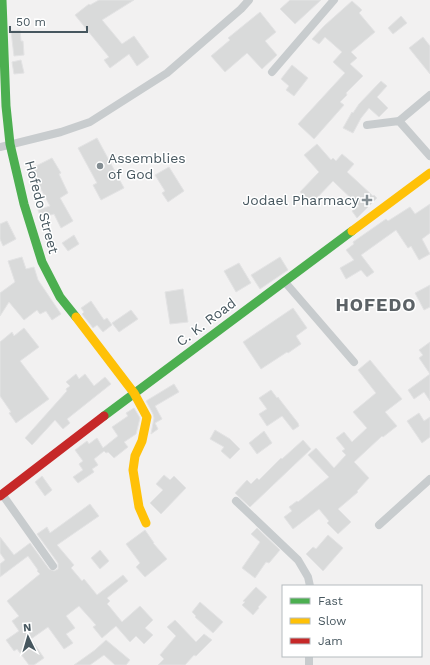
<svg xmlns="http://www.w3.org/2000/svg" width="430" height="665" font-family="'Work Sans',sans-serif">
<rect width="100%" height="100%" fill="#f2f1f1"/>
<g fill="#d9dada" stroke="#e3e3e4">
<path d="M99,0H134L102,20L122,44L134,36L149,57L137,66L129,54L110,68L104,60L109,57L75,15L89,4L90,5Z"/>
<path d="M290,0H321L295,24L280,9Z"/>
<path d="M352,1L362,10L359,13L375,32L351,52L357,58L350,64L363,76L346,93L347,95L340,102L344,105L314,139L298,124L345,73L333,62L342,52L325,37L319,44L312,39L324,26Z"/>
<path d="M260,12L276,32L265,41L277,55L262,69L247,53L225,72L211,56L230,40L228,38Z"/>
<path d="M401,16L407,23L393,34L388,28Z"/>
<path d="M20,30L21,41H23L24,55L14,56L11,31Z"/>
<path d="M423,37L430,46V74L409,48Z"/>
<path d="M21,60L24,73L14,74L12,62Z"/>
<path d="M292,65L308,78L294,96L286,90L289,86L281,79Z"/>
<path d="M381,81L387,86L377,97L388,108L379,117L369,108L361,118L353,133L343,128L352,112L353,113L359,104Z"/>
<path d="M97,138L124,188L101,200L93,185L97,183L78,148Z"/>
<path d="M317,144L331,160L333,158L336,161L342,154L354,164L347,172L373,196L374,195L377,198L357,218L352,211L359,206L333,181L312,203L300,192L319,172L304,155Z"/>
<path d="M52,158L61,173L59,174L68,193L60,198L73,221L61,228L54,214L41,218L38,210L50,206L30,169Z"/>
<path d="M169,167L184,191L168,202L162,193L165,191L155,175Z"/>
<path d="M430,204V233L422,239L430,254L419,260L411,246L408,248L396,230L361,255L374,272L367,277L361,270L346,279L340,268L354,260L346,250L354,244L353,242L386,219L388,221L410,207L415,214Z"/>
<path d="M7,221L16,239L3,246L0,239V224Z"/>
<path d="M74,235L79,244L68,251L62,243Z"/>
<path d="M22,257L26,269L34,267L38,280L61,314L52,320L46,311L40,314L37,310L24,320L9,302L0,316V293L15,282L8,261Z"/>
<path d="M280,257L288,270L260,289L251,275Z"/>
<path d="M239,263L251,283L236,292L224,271Z"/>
<path d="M430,285V307L424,310L415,293Z"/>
<path d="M183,289L188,322L170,324L165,292Z"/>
<path d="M91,301L104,320L107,318L112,325L103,332L97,325L93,328L82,314L84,312L81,308Z"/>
<path d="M293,308L307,328L296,336L301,344L288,353L287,352L261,369L243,342Z"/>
<path d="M131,310L138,319L119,332L112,323Z"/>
<path d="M24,328L39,347L20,361L49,399L16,423L9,413L11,412L0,396V342L12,332L14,336Z"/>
<path d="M430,342V374L419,358L423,355L419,350Z"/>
<path d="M370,360L402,399L385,412L397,426L383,437L382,436L354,462L369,478L357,491L358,492L338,509L351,522L338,534L327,523L329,521L319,509L293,529L284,517L292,511L289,507L297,501L298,502L329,477L308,455L316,448L334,468L346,455L342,451L345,449L336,438L344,432L352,442L367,428L353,412L376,393L358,370Z"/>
<path d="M76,374L79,379L85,374L94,386L105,377L111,384L67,419L70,423L63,429L55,420L32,445L25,438L67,391L66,389L70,386L66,382Z"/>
<path d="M430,374V401L424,392L414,399L408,390Z"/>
<path d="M174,384L179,392L155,406L162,419L155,423L158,429L151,434L154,418L153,414L146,401Z"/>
<path d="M271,390L277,398L278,397L280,400L298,423L299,426L293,430L282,416L267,426L259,414L267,409L259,398Z"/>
<path d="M134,408L140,418L136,434L124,442L128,447L114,458L108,452L106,453L104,451L94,459L98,465L92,469L94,472L78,483L73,477L83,470L79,464L83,461L75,450L87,441L89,444L97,438L103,448L118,436L112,427L128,416L126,413Z"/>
<path d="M419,413L424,421L430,417V437L422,443L407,421Z"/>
<path d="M215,430L230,439L240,449L230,459L221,451L224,447L210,439Z"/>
<path d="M264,431L272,443L257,454L249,443Z"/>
<path d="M303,440L311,449L250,507L235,493L247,480L251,484L257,478L259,480L281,458L282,459Z"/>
<path d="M164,475L170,480L174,476L186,488L161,514L150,503L163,490L156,484Z"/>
<path d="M42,476L52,490L45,496L35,482Z"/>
<path d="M90,504L99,516L57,545L74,565L71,568L82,581L84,579L97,595L123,575L128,581L107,598L110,601L107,604L109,606L122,622L140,606L153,620L145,628L153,635L144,644L136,636L130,642L116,626L102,638L93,627L96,625L79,606L66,616L75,628L66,634L73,643L64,649L48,627L31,639L44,658L34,665H29L17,649L14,651L6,640L19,631L12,621L19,616L7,601L40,574L37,571L38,570L28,556L0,577V564L5,560L0,553V537L14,555L30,543L49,569L54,571L58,569V563L37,534L47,527L50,533Z"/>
<path d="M257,528L280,550L269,563L266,562L255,578L242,568L260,542L251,534Z"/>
<path d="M145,530L154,543H153L167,559L145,577L136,567L140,563L126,544Z"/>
<path d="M328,535L343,548L323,571L306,554L313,547L316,549Z"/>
<path d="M100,550L109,561L100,569L91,558Z"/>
<path d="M256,587L267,597L258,607L259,608L253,615L242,605L245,602L243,601Z"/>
<path d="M200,602L223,622L213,633L195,617L196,616L192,612Z"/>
<path d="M175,620L196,642L204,634L212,640L196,656L194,655L185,665H158L164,659L160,655L176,636L167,627Z"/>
<path d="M106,640L130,660L126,665H115L104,655L90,665H74L95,650Z"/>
</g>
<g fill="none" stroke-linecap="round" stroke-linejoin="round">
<g stroke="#c8ccce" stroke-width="8">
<path d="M272,72L334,0"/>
<path d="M399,121L430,95"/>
<path d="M367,125L399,121L430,156"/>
<path d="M0,147L61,132L90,122L167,73L241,9L249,0"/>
<path d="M284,281L354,362"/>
<path d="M2,494L53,566"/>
<path d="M236,501L298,560L308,577L310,586"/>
<path d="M379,525L430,479"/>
<path d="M309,665V656"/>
</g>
<g stroke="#4caf50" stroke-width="9">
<path d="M2,0L6,106L10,144L24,204L42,262L60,297L76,317"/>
<path d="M104,416L352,231"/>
</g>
<g stroke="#ffc107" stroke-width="9">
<path d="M352,231L430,173"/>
<path d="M76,317L134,393L147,417L142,441L135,456L133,470L139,507L146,523"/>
</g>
<path stroke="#c62828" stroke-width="9" d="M0,496L104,416"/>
</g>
<g fill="#838d92" stroke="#fff" stroke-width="1.5">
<circle cx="100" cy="166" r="4"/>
<path d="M365 194h4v4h4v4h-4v4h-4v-4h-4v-4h4z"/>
</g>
<g text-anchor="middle" stroke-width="3" stroke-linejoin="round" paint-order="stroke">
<g font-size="14" fill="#47575f" stroke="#fff" text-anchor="start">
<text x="108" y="163">Assemblies<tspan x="108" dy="16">of God</tspan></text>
<text x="359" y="205" text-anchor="end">Jodael Pharmacy</text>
</g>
<g font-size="14" fill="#47575f" stroke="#fff">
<text transform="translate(42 207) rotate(75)" y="5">Hofedo Street</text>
<text transform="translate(206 322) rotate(-37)" y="5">C. K. Road</text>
</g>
<g font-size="18" font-weight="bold" letter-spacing="1" fill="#5c6266" stroke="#fff">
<text x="376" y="311">HOFEDO</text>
</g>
</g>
<rect x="282" y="585" width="140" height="72" fill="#ffffff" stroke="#b5bcbf"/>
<rect x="290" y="598" width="20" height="6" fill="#4caf50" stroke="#b5bcbf"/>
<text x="318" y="605" font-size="12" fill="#47575f">Fast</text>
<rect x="290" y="618" width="20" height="6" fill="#ffc107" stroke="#b5bcbf"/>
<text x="318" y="625" font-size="12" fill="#47575f">Slow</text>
<rect x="290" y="638" width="20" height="6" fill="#c62828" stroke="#b5bcbf"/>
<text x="318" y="645" font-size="12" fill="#47575f">Jam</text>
<g transform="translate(28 637) rotate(355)" stroke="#ffffff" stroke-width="3" paint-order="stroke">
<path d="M0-3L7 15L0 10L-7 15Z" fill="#47575f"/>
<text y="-6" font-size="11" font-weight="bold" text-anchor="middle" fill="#47575f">N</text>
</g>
<path d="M10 26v6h77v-6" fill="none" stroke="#47575f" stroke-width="2"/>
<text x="16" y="26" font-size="12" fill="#47575f" stroke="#ffffff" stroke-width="3" paint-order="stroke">50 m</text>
</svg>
